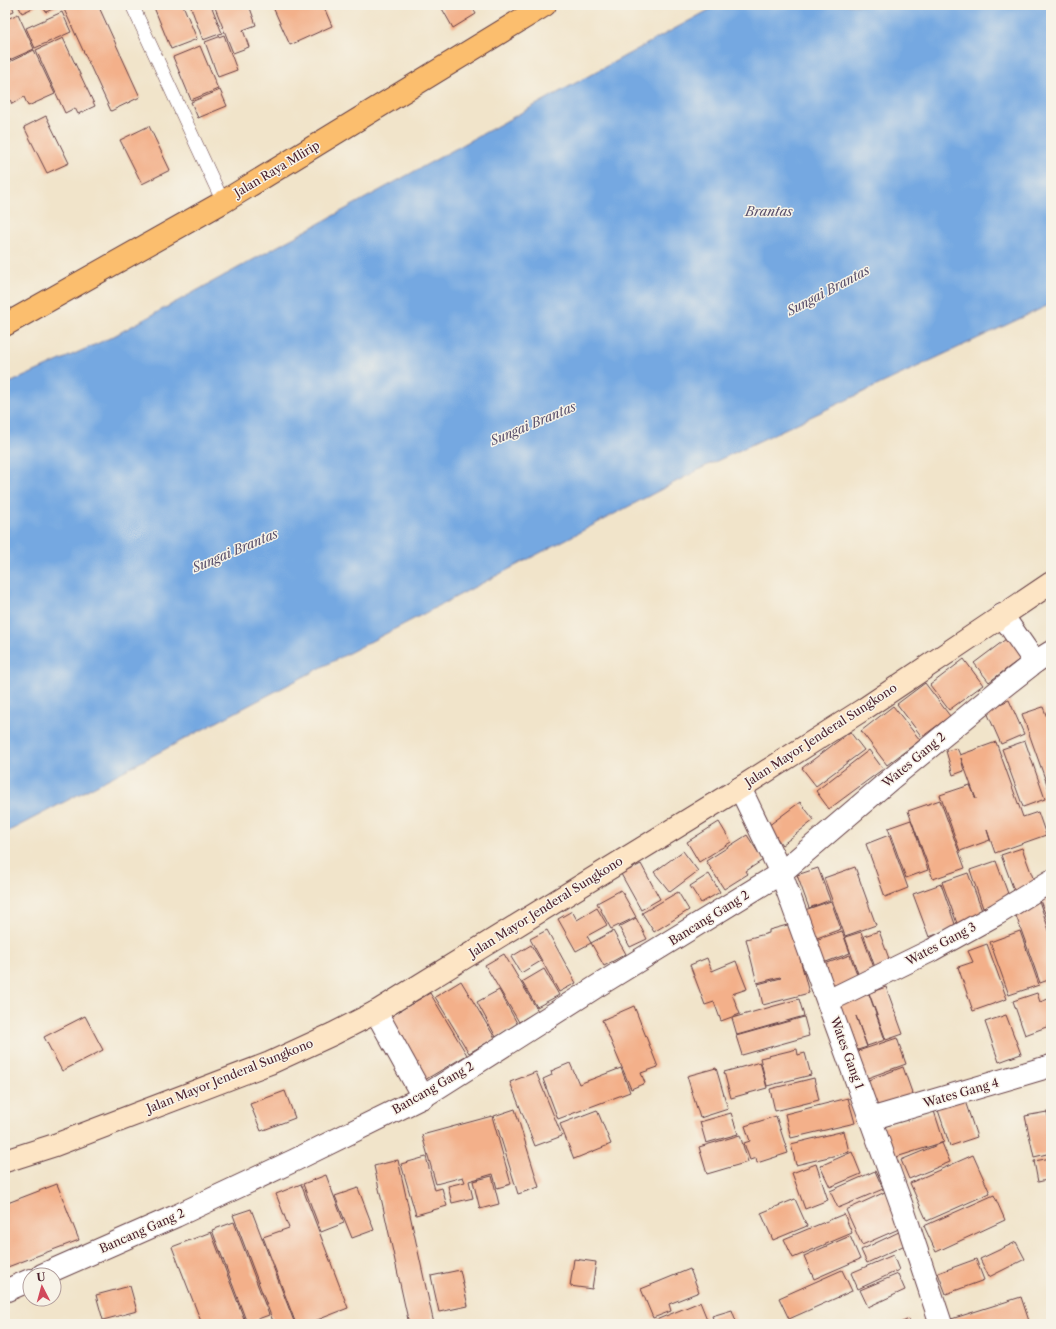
<svg xmlns="http://www.w3.org/2000/svg" width="1056" height="1329" font-family="'Libre Caslon Text',serif">
<rect width="100%" height="100%" fill="#f7f3e8"/>
<filter id="ink" filterUnits="userSpaceOnUse"><feTurbulence type="fractalNoise" baseFrequency=".025" numOctaves="2"/><feDisplacementMap in="SourceGraphic" scale="8" xChannelSelector="R" yChannelSelector="G"/><feConvolveMatrix kernelMatrix="1 2 1 2 8 2 1 2 1" color-interpolation-filters="sRGB"/></filter>
<filter id="wash" filterUnits="userSpaceOnUse"><feTurbulence type="fractalNoise" baseFrequency=".012" numOctaves="4" result="noise"/><feDisplacementMap in="SourceGraphic" scale="16" xChannelSelector="R" yChannelSelector="G"/><feGaussianBlur stdDeviation="0.9" result="paint"/><feColorMatrix in="noise" values="0 0 0 0 0 0 0 0 0 0 0 0 0 0 0 0 0 1.4 0 .05"/><feComposite in="paint" operator="in"/></filter>
<g filter="url(#wash)">
<rect width="100%" height="100%" fill="#f1e4ca"/>
<path fill="#75a8e1" stroke="#606486" d="M718,5H1051V304L706,466L5,833V385L112,337Z"/>
<g id="blocks">
<g fill="#f3b08a">
<path d="M5,5H12L14,11L5,15Z"/>
<path d="M18,5H39L22,13Z"/>
<path d="M42,5H61L46,12Z"/>
<path d="M62,5H98L140,97L111,111Z"/>
<path d="M153,5H183L197,39L171,49Z"/>
<path d="M190,5H211L222,33L203,40Z"/>
<path d="M214,5H249L256,25L243,30L249,47L233,53Z"/>
<path d="M272,5H323L332,26L290,45Z"/>
<path d="M440,5H471L476,14L453,28Z"/>
<path d="M62,12L71,32L35,48L26,28Z"/>
<path d="M18,14L34,49L5,62V20Z"/>
<path d="M224,35L237,70L218,77L205,42Z"/>
<path d="M63,38L95,106L78,114L75,108L65,113L36,50Z"/>
<path d="M200,46L218,89L191,100L173,57Z"/>
<path d="M34,50L55,94L28,106L24,97L12,104L5,89V64Z"/>
<path d="M220,90L227,106L198,118L191,102Z"/>
<path d="M46,116L69,163L47,173L24,127Z"/>
<path d="M149,126L170,170L142,184L120,140Z"/>
<path d="M1010,636L1024,656L989,682L974,663Z"/>
<path d="M964,659L983,685L949,710L930,685Z"/>
<path d="M925,683L950,716L922,737L897,704Z"/>
<path d="M1009,700L1024,734L1001,744L986,710Z"/>
<path d="M893,706L920,740L887,765L861,731Z"/>
<path d="M1043,707L1051,728V785L1048,787L1022,714Z"/>
<path d="M850,732L864,750L816,786L802,768Z"/>
<path d="M1025,741L1045,799L1023,807L1002,749Z"/>
<path d="M996,742L1023,817L1038,812L1046,835L995,853L987,830L990,840L960,851L940,795L970,785L976,799L961,758L964,771L953,775L946,751L957,748L960,755Z"/>
<path d="M869,750L883,769L829,809L816,791Z"/>
<path d="M940,800L965,868L933,879L908,811Z"/>
<path d="M800,802L814,820L782,845L768,826Z"/>
<path d="M911,820L928,870L906,878L888,828Z"/>
<path d="M719,822L731,842L699,862L687,842Z"/>
<path d="M747,835L763,860L746,871L748,874L724,889L706,861Z"/>
<path d="M889,835L908,888L885,897L866,844Z"/>
<path d="M1022,848L1036,886L1015,893L1001,855Z"/>
<path d="M683,851L698,871L670,892L654,872Z"/>
<path d="M996,861L1010,899L983,908L970,870Z"/>
<path d="M641,864L660,899L641,910L621,874Z"/>
<path d="M855,867L876,925L845,936L824,878Z"/>
<path d="M818,868L830,900L809,908L797,875Z"/>
<path d="M968,873L984,916L958,926L942,882Z"/>
<path d="M709,874L720,892L701,903L690,886Z"/>
<path d="M941,884L956,927L929,937L913,894Z"/>
<path d="M621,890L636,917L611,929L597,903Z"/>
<path d="M1051,890V929L1038,895Z"/>
<path d="M678,892L689,910L654,932L642,913Z"/>
<path d="M831,901L841,929L809,941L799,912Z"/>
<path d="M1039,901L1051,936V979L1040,983L1014,910Z"/>
<path d="M597,908L607,925L587,936L591,943L613,931L626,954L604,966L591,943L576,951L558,919L572,911L577,920Z"/>
<path d="M636,918L647,939L630,947L619,927Z"/>
<path d="M791,924L809,993L763,1005L758,984L781,978L780,977L757,983L746,939L769,933V930Z"/>
<path d="M547,930L576,983L559,992L530,939Z"/>
<path d="M842,931L850,953L818,965L810,942Z"/>
<path d="M879,931L892,967L877,973L864,936Z"/>
<path d="M1020,931L1039,985L1009,995L990,942Z"/>
<path d="M861,932L877,976L861,982L845,937Z"/>
<path d="M987,944L1007,999L973,1011L958,967L973,962L968,951Z"/>
<path d="M531,945L541,961L521,973L511,957Z"/>
<path d="M504,954L538,1011L519,1022L485,965Z"/>
<path d="M850,955L860,982L828,994L819,966Z"/>
<path d="M707,958L712,971L736,961L747,989L732,994L740,1014L721,1021L714,1002L705,1005L690,965Z"/>
<path d="M544,969L559,995L537,1007L522,982Z"/>
<path d="M461,981L495,1038L469,1053L435,997Z"/>
<path d="M886,987L903,1034L886,1040L869,993Z"/>
<path d="M499,990L518,1025L496,1037L477,1002Z"/>
<path d="M430,993L467,1055L423,1081L386,1019Z"/>
<path d="M1037,993L1040,1002L1051,998V1030L1049,1026L1025,1035L1013,1001Z"/>
<path d="M869,994L885,1040L867,1046L856,1016L867,1047L851,1052L834,1006Z"/>
<path d="M799,999L804,1016L737,1035L732,1018Z"/>
<path d="M634,1006L658,1067L641,1073L645,1083L631,1089L602,1020Z"/>
<path d="M1006,1015L1021,1054L999,1062L985,1022Z"/>
<path d="M85,1016L103,1050L62,1071L44,1037Z"/>
<path d="M804,1017L809,1036L742,1055L736,1036Z"/>
<path d="M897,1038L906,1064L862,1080L852,1053Z"/>
<path d="M797,1049L798,1055L805,1053L811,1075L767,1086L760,1058Z"/>
<path d="M760,1062L767,1088L731,1098L724,1072Z"/>
<path d="M570,1063L579,1084L621,1068L630,1092L558,1119L543,1079L552,1075L551,1071Z"/>
<path d="M903,1067L915,1101L875,1116L863,1082Z"/>
<path d="M716,1068L728,1109L700,1118L687,1076Z"/>
<path d="M536,1072L562,1136L535,1146L510,1082Z"/>
<path d="M814,1078L819,1100L775,1111L770,1089Z"/>
<path d="M285,1091L295,1118L261,1131L250,1104Z"/>
<path d="M848,1098L855,1123L791,1138L785,1114Z"/>
<path d="M964,1098L977,1137L950,1146L937,1107Z"/>
<path d="M515,1109L539,1187L518,1194L494,1116Z"/>
<path d="M597,1110L611,1144L574,1159L560,1124Z"/>
<path d="M934,1111L944,1142L893,1158L883,1127Z"/>
<path d="M1047,1112L1051,1129V1153L1034,1157L1025,1116Z"/>
<path d="M731,1113L738,1134L706,1143L700,1122Z"/>
<path d="M492,1116L511,1184L497,1188L493,1174L469,1181L473,1198L452,1203L448,1186L465,1182L463,1177L436,1184L422,1135Z"/>
<path d="M776,1116L788,1153L757,1163L756,1158L750,1160L744,1143L750,1141L745,1126Z"/>
<path d="M844,1131L849,1152L796,1165L791,1144Z"/>
<path d="M740,1135L748,1162L707,1174L699,1147Z"/>
<path d="M942,1143L950,1162L909,1179L901,1160Z"/>
<path d="M852,1152L861,1174L830,1187L820,1166Z"/>
<path d="M973,1155L990,1193L927,1221L910,1183Z"/>
<path d="M426,1157L435,1190L442,1188L447,1206L416,1215L401,1164Z"/>
<path d="M1051,1158V1179L1038,1182L1034,1161Z"/>
<path d="M398,1160L423,1274L434,1324H409L399,1279L374,1166Z"/>
<path d="M816,1164L828,1200L805,1209L792,1173Z"/>
<path d="M875,1171L883,1189L838,1208L830,1191Z"/>
<path d="M326,1175L344,1223L321,1232L303,1184Z"/>
<path d="M492,1176L499,1204L480,1209L473,1181Z"/>
<path d="M57,1184L79,1240L5,1268V1204Z"/>
<path d="M301,1184L348,1308L307,1324H296L263,1237L289,1228L276,1194Z"/>
<path d="M358,1188L374,1230L352,1238L335,1196Z"/>
<path d="M885,1192L901,1228L862,1245L846,1210Z"/>
<path d="M994,1195L1005,1220L936,1252L924,1226Z"/>
<path d="M795,1199L807,1226L773,1240L761,1213Z"/>
<path d="M251,1209L295,1324H274L233,1215Z"/>
<path d="M844,1214L852,1233L793,1258L784,1239Z"/>
<path d="M234,1222L269,1315L247,1323L212,1230Z"/>
<path d="M901,1231L907,1244L867,1263L861,1250Z"/>
<path d="M211,1232L246,1324H202L172,1247Z"/>
<path d="M850,1236L860,1259L814,1279L804,1256Z"/>
<path d="M1016,1242L1025,1259L989,1277L980,1259Z"/>
<path d="M893,1255L899,1270L858,1289L851,1273Z"/>
<path d="M574,1259L596,1262L592,1289L570,1286Z"/>
<path d="M976,1259L984,1280L946,1294L938,1273Z"/>
<path d="M690,1269L699,1292L669,1304L671,1311L653,1318L641,1289Z"/>
<path d="M460,1270L468,1306L439,1312L431,1276Z"/>
<path d="M842,1270L852,1291L789,1319L779,1298Z"/>
<path d="M898,1274L905,1290L868,1307L860,1290Z"/>
<path d="M130,1286L137,1311L103,1320L96,1295Z"/>
<path d="M1021,1297L1030,1324H946L945,1321Z"/>
<path d="M700,1302L709,1324H652L651,1322Z"/>
<path d="M732,1310L737,1324H715L712,1316Z"/>
<path d="M909,1319L911,1324H898Z"/>
</g>
</g>
</g>
<g filter="url(#ink)">
<use href="#blocks" fill-opacity="0" stroke="#633d43" stroke-width="1"/>
<g fill="none" stroke-linecap="round" stroke-linejoin="round">
<defs>
<path id="lane" d="M132,5L223,202"/>
<g id="street">
<path d="M1002,615L1035,662"/>
<path d="M740,788L781,873L903,1209L941,1324"/>
<path d="M828,1001L932,950L997,914L1051,881"/>
<path d="M376,1012L423,1097"/>
<path d="M870,1119L1051,1066"/>
<path d="M42,1275L176,1216L295,1160L423,1097L599,985L781,873L892,778L1003,687L1035,662L1051,652"/>
<path d="M5,1291L30,1280"/>
</g>
<path id="secondary" d="M5,1161L55,1145L270,1063L333,1034L376,1012L740,788L864,709L1051,583"/>
<path id="primary" d="M5,325L223,202L545,5"/>
</defs>
<use href="#lane" stroke="#633d43" stroke-width="14"/>
<use href="#street" stroke="#633d43" stroke-width="24"/>
<use href="#secondary" stroke="#633d43" stroke-width="24"/>
<use href="#primary" stroke="#633d43" stroke-width="24"/>
<use href="#lane" stroke="#fff" stroke-width="13"/>
<use href="#street" stroke="#fff" stroke-width="22"/>
<use href="#secondary" stroke="#fde5c5" stroke-width="22"/>
<use href="#primary" stroke="#fbbe6e" stroke-width="22"/>
</g>
</g>
<g text-anchor="middle" stroke-width="3" stroke-linejoin="round" paint-order="stroke">
<g font-size="12" fill="#4a1f2b" stroke="#f7f3e8">
<text transform="translate(277 169) rotate(-31)" y="4">Jalan Raya Mlirip</text>
<text transform="translate(821 735) rotate(-33)" y="4">Jalan Mayor Jenderal Sungkono</text>
<text transform="translate(914 760) rotate(-40)" y="4">Wates Gang 2</text>
<text transform="translate(546 907) rotate(-32)" y="4">Jalan Mayor Jenderal Sungkono</text>
<text transform="translate(709 918) rotate(-32)" y="4">Bancang Gang 2</text>
<text transform="translate(941 944) rotate(-28)" y="4">Wates Gang 3</text>
<text transform="translate(847 1053) rotate(70)" y="4">Wates Gang 1</text>
<text transform="translate(230 1076) rotate(-22)" y="4">Jalan Mayor Jenderal Sungkono</text>
<text transform="translate(433 1088) rotate(-30)" y="4">Bancang Gang 2</text>
<text transform="translate(961 1093) rotate(-16)" y="4">Wates Gang 4</text>
<text transform="translate(142 1231) rotate(-24)" y="4">Bancang Gang 2</text>
</g>
<g font-size="13" font-style="italic" fill="#594f6b" stroke="#f7f3e8">
<text x="769" y="216">Brantas</text>
<text transform="translate(828 290) rotate(-28)" y="5">Sungai Brantas</text>
<text transform="translate(533 423) rotate(-23)" y="5">Sungai Brantas</text>
<text transform="translate(235 550) rotate(-23)" y="5">Sungai Brantas</text>
</g>
</g>
<rect width="1056" height="1329" fill="none" stroke="#f7f3e8" stroke-width="20"/>
<g transform="translate(42 1287) rotate(354)"><circle r="19" fill="#f7f3e8" stroke="#b29e9c"/>
<path d="M0-3L7 15L0 10L-7 15Z" fill="#d1495b"/>
<text y="-6" font-size="11" font-weight="bold" text-anchor="middle" fill="#4a1f2b">U</text>
</g>
</svg>
